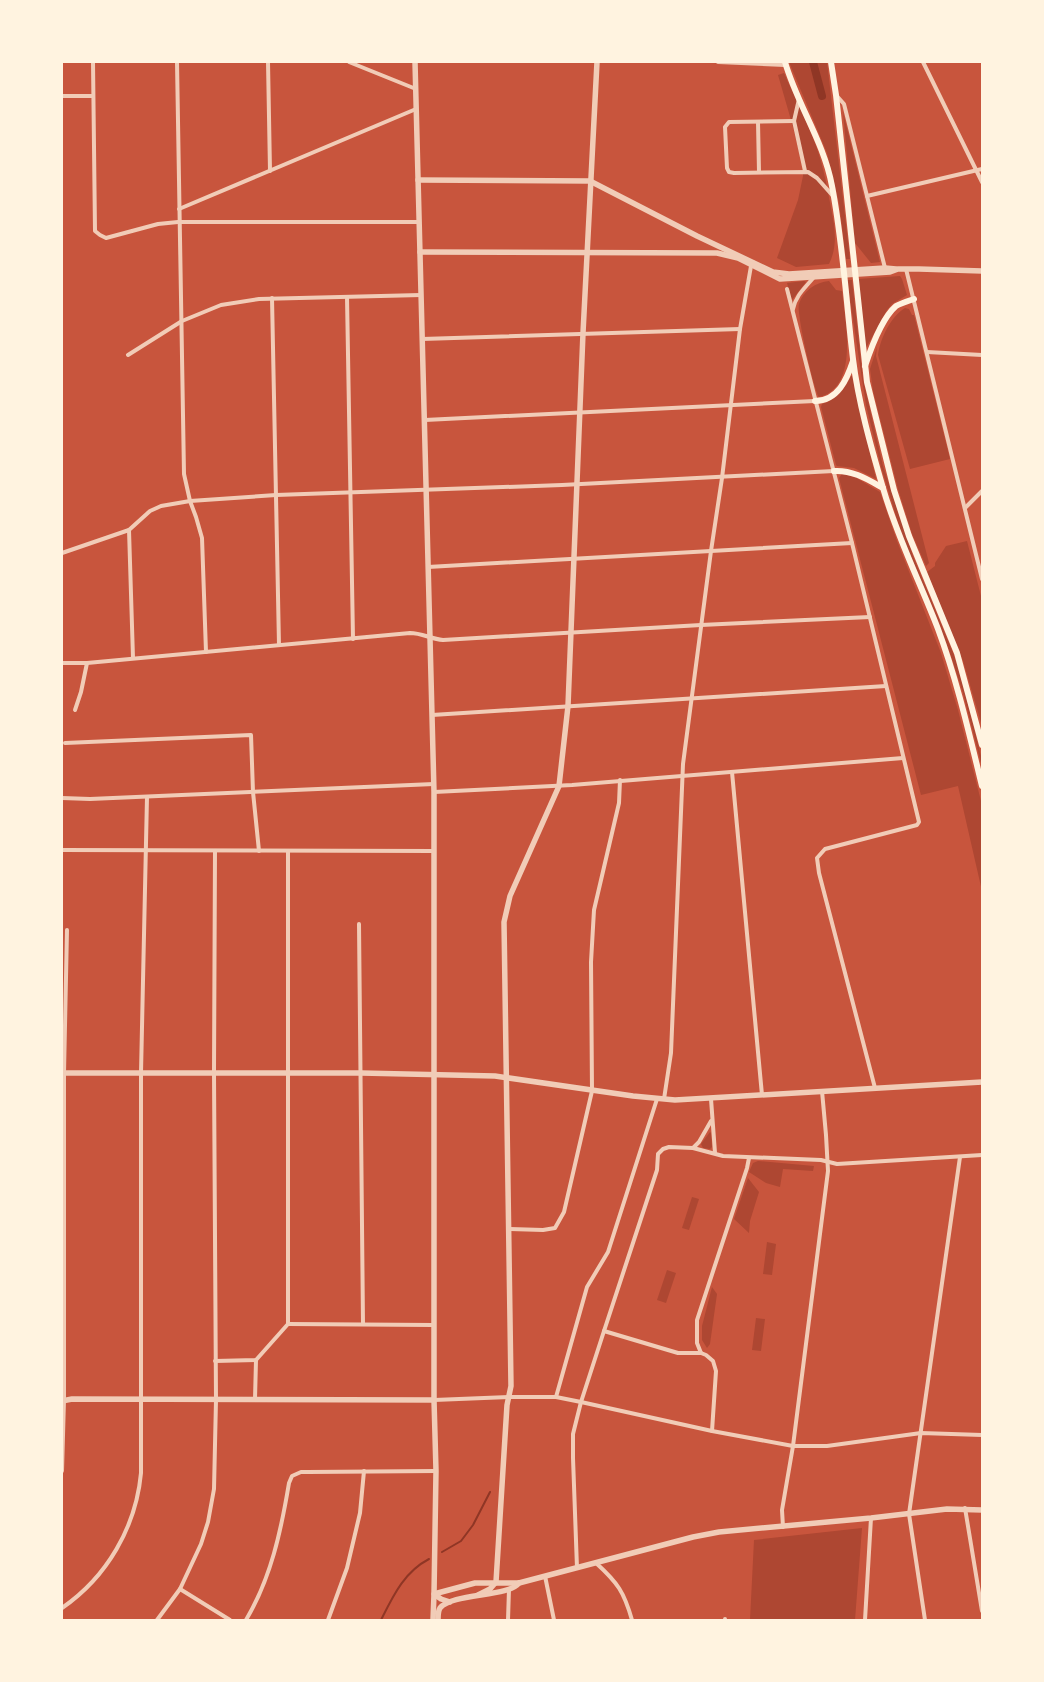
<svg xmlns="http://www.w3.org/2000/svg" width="1044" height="1682" font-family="Poppins,sans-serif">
<rect width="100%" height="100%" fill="#c8553d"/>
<g fill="#ae4732">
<path d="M789,62H827L850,259H846L839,203L827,153Z"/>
<path d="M784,73C794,96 806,119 815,143C823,164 827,186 831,208C835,227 838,246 829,264L796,267L777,258L798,200L803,176V168L793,127L778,75Z"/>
<path d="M843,112L880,262L871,263L855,243Z"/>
<path d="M900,276L902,279L907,295L892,304L887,310L866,348L858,279Z"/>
<path d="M847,280H852L863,379L883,466L913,556L954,655L965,692L982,760V767L963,693L951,656L935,613L903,539L881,467L866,405Z"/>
<path d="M804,281L806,282L792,300L787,283Z"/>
<path d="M829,281L836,290L842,291C845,319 860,388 819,397C814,390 796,312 799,304C803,291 816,282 829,281Z"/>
<path d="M905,308L909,309L912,315H914L950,459L910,469L878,355C880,339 891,316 905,308Z"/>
<path d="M877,347L876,356L929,563L926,566L912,534L898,489L873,391L870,369Z"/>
<path d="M851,376H852L876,479L854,468L837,466L836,465L821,407L822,404C837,399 844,390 851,376Z"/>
<path d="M842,474L855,477L880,492L897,541L941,653L958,710L982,805V891L958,786L921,795L839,478Z"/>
<path d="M967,541L982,600V726L963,661L927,572L935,566V563L946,546Z"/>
<path d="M710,1132L711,1133L712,1147L710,1149L703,1148L701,1144Z"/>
<path d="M758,1161L814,1166L813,1171L783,1169L780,1187L766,1183L749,1172L753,1163Z"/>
<path d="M748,1178L759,1192L750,1221L749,1233L734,1219Z"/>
<path d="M692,1197L699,1199L689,1230L682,1228Z"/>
<path d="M767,1242L776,1244L772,1275L763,1274Z"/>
<path d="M667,1270L676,1273L666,1303L657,1300Z"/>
<path d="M712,1287L717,1294L710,1344L707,1348L702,1340V1326Z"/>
<path d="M756,1318L765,1319L761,1351L752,1350Z"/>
<path d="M862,1528L855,1620H750L754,1540Z"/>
</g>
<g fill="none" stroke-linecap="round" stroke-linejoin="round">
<g stroke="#8f3625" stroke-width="2">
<path d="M442,1552L461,1541L473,1525L490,1492"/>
<path d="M381,1620C393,1596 404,1572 429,1559"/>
</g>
<path stroke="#8f3625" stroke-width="8" d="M813,62L822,96"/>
<g stroke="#f1ccb7" stroke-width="4">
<path d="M93,62L95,231L100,235L106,238L158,224L178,222H419"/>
<path d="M177,62L184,474L190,501L196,517L202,538L206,652"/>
<path d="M268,62L270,171"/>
<path d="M349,62L416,89"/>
<path d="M718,62L785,65"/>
<path d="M923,62L982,182"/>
<path d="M836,95L844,104L885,268"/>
<path d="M62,96H93"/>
<path d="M799,99L794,121L805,171"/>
<path d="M794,121L729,122L725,127L727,168L729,172L734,173L808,172L817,178L833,196"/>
<path d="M758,122L759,172"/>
<path d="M867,196L982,169"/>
<path d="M179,209L416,109"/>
<path d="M906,269L982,579"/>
<path d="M787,289L852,543L919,822L917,825L825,849L817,858L819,873L875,1088"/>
<path d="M347,297L353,639"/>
<path d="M272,298L279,645"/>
<path d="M793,309C796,295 805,288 814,277"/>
<path d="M422,339L740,329"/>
<path d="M927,352L982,355"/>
<path d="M128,355L182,321L221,305L259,299L421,295"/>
<path d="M425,420L815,401"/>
<path d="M965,508L982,491"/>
<path d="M129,530L133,658"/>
<path d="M62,553L129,530L150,511L161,506L190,501L276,495L562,485L834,471"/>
<path d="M428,567L852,543"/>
<path d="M62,663H87L410,633C422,633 431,639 443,640L701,625L870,617"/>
<path d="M75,710L81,692L87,663"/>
<path d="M432,715L886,686"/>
<path d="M65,743L251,735L253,792L259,851"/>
<path d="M732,772L762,1095"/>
<path d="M434,792L572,785L903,758"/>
<path d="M62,798L90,799L434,784"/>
<path d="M62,850L434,851"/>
<path d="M359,924L363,1324"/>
<path d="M664,1099L671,1053L683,764L711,551L722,478L740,329L751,266L753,262"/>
<path d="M711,1099L715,1153"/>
<path d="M693,1148L699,1142L711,1121"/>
<path d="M510,1229L543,1230L555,1228L564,1212L592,1091L591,962L594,910L619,803L620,780"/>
<path d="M288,1324L433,1325"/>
<path d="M604,1331L678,1353H701L706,1355L713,1361L716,1371L712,1431"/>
<path d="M701,1353L697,1343V1320L747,1168L749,1158"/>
<path d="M215,1361L256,1360L288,1324V851"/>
<path d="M556,1397L587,1287L608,1252L657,1099"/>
<path d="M255,1399L256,1360"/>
<path d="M434,1400L509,1397H556L581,1402L712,1431L793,1446H827L921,1433L982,1435"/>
<path d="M62,1471L64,1400V1073L67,930"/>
<path d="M965,1508L982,1611"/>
<path d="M783,1527L782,1510L793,1446L828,1171L826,1135L822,1091"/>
<path d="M596,1563C618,1583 624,1592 632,1620"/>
<path d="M577,1568L573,1458V1434L581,1402L604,1331L657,1170L658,1154L663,1149L669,1147L693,1148L723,1156L821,1160L837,1164L982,1155"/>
<path d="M545,1576L554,1620"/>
<path d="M180,1589L230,1620"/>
<path d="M62,1608C107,1577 136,1527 141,1473V1073L147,797"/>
<path d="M725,1619V1620"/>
<path d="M157,1620L180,1589L201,1544L208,1522L214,1489L216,1400L214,1073L215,851"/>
<path d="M246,1620C271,1578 281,1531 289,1483L292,1476L301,1472H308L436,1471"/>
<path d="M328,1620L347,1568L360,1513L364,1471"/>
<path d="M508,1620L509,1589"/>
<path d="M865,1620L871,1518"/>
<path d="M925,1620L909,1514L960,1157"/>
</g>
<g stroke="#f1ccb7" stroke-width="5.5">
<path d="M415,62L434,792V1400L436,1471L434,1594L441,1599L450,1602"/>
<path d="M418,180L590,181L697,236L773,272L789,274L885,268L896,269"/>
<path d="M420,252L717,253L738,258L780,279L890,272L898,269H919L982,271"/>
<path d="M62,1073H361L495,1076L633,1096L675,1100L982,1082"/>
<path d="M62,1401L72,1399L434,1400"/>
<path d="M478,1595L490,1589L496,1582L507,1405L511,1386L504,922L510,896L559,786L568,706L583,333L597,62"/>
<path d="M433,1620L434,1594L475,1583H519L693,1537L719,1532L871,1518L947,1509L982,1510"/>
<path d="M438,1620C438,1616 438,1611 440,1608C452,1593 509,1597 519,1583"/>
</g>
<g stroke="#fff3e0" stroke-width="6">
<path d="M785,62C797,104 824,142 832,186C843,243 846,301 853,359C858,401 871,447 883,488C897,537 920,582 938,629C957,680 969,733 982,786"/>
<path d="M831,62L836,95L867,382L894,490L909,536L957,653L982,745"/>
<path d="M865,366C871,348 882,318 896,306C901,303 908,301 914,299"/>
<path d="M815,401C838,401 847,379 853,361"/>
<path d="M834,471C853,470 867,479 883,488"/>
</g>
</g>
<rect width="1044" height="1682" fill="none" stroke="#fff3e0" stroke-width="126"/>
</svg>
